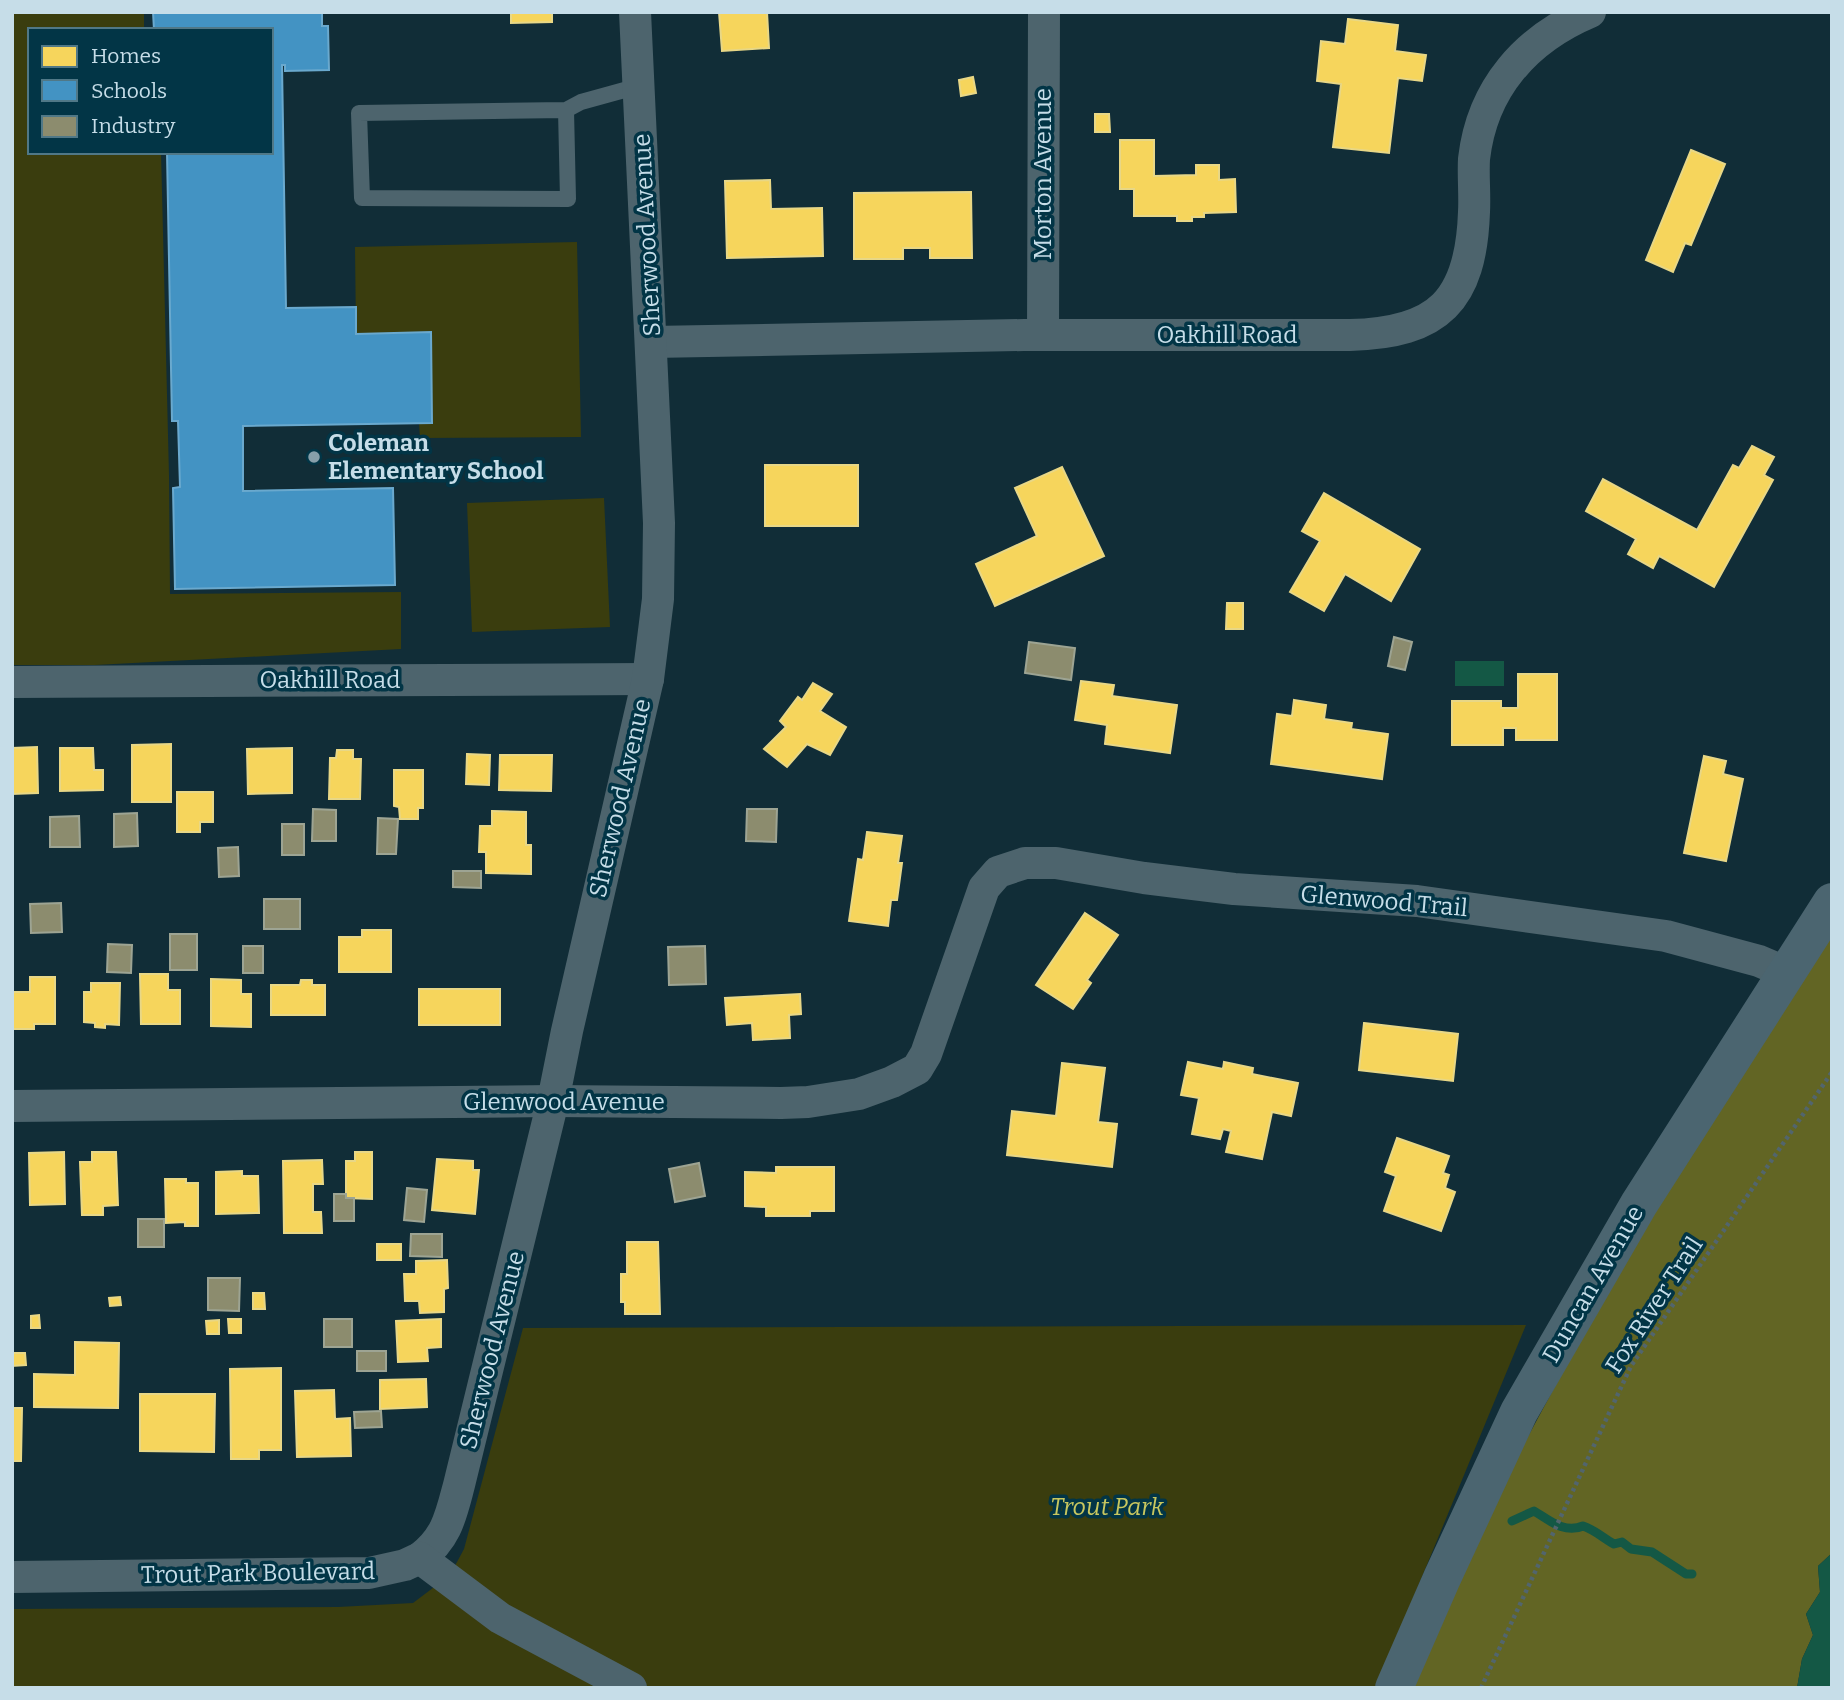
<svg xmlns="http://www.w3.org/2000/svg" width="1844" height="1700" font-family="Bitter,serif">
<rect width="100%" height="100%" fill="#112d37"/>
<g fill="#3a3d0e">
<path d="M12,12H144V30H30V152H161L169,475L170,594L401,592V649L95,665H12Z"/>
<path d="M577,242L581,437L420,438L419,423H432L431,333L356,334L355,247Z"/>
<path d="M604,498L610,627L472,632L467,503Z"/>
<path d="M1526,1325L1376,1688H12V1609L338,1607L413,1603L450,1575L464,1549L523,1328Z"/>
</g>
<path fill="#626524" d="M1832,927V1553L1818,1566L1820,1592L1806,1614L1813,1635L1802,1659L1797,1688H1409L1495,1498L1644,1221Z"/>
<g fill="#145845">
<rect x="1455" y="661" width="49" height="25"/>
<path d="M1832,1553V1688H1797L1802,1659L1813,1635L1806,1614L1820,1592L1818,1566Z"/>
</g>
<g fill="#f6d55c" stroke="#e8d786" stroke-width="2">
<path d="M511,12H552V22L511,23Z"/>
<path d="M719,12H767L769,48L722,51Z"/>
<path d="M1348,19L1398,25L1395,51L1426,55L1422,81L1398,78L1389,153L1333,147L1341,84L1317,81L1321,41L1345,44Z"/>
<path d="M973,77L976,93L961,96L959,80Z"/>
<path d="M1095,114H1109L1110,132H1095Z"/>
<path d="M1120,140H1154V176L1196,175V165H1219V180L1235,179L1236,212L1204,213V217H1192V221H1177V216H1134V189H1120Z"/>
<path d="M1691,150L1725,164L1691,245L1685,243L1673,272L1646,260Z"/>
<path d="M770,180L771,209L822,208L823,256L727,258L725,181Z"/>
<path d="M971,192L972,258H930V248H903V259H854V193Z"/>
<path d="M1752,446L1774,457L1764,475L1773,480L1714,587L1659,556L1653,568L1628,554L1636,539L1586,511L1603,479L1697,530L1733,465L1739,468Z"/>
<rect x="765" y="465" width="93" height="61"/>
<path d="M1062,467L1104,556L995,606L976,564L1037,536L1015,488Z"/>
<path d="M1324,493L1420,549L1391,601L1345,574L1324,611L1290,592L1320,541L1302,531Z"/>
<path d="M1227,603H1243V629H1226Z"/>
<path d="M1518,674H1557V740H1516V728H1503V745H1452V701H1501V708H1518Z"/>
<path d="M1081,681L1114,685L1112,696L1177,705L1170,753L1105,744L1107,725L1075,720Z"/>
<path d="M813,683L832,694L820,711L846,727L830,755L807,744L787,767L764,749L786,727L780,721L798,697L802,700Z"/>
<path d="M1294,700L1326,705L1324,719L1352,723L1351,729L1388,734L1382,779L1271,764L1277,714L1292,716Z"/>
<path d="M171,744V802H132V745Z"/>
<path d="M37,747L38,793L12,794V748Z"/>
<path d="M60,748H93L94,770H103V790L60,791Z"/>
<path d="M292,748V793L248,794L247,749Z"/>
<path d="M337,750H353V759H361L360,799H329L330,758H336Z"/>
<path d="M467,754L490,755L489,785L466,784Z"/>
<path d="M500,755H552L551,791L499,790Z"/>
<path d="M1704,756L1726,761L1723,774L1743,779L1726,861L1684,853Z"/>
<path d="M394,770H423V808H418V819H400L399,807L394,806Z"/>
<path d="M177,792H213V822H200V832H177Z"/>
<path d="M492,811L526,812V845H531V874L486,873V852H479L480,826H492Z"/>
<path d="M867,832L902,836L898,863H902L897,900H891L888,926L849,921L858,859L863,860Z"/>
<path d="M1085,913L1118,935L1087,980L1091,983L1073,1009L1036,985Z"/>
<path d="M362,930H391V972H339V937H362Z"/>
<path d="M140,974H168V990H180V1024H141Z"/>
<path d="M30,977H55V1024H34V1029H12V992H30Z"/>
<path d="M211,979L241,980V994H251V1027L211,1026Z"/>
<path d="M301,980H312V985H325V1015H271V985H300Z"/>
<path d="M91,983H120L119,1025L105,1024V1028L95,1027V1023L84,1022V992H91Z"/>
<rect x="419" y="989" width="81" height="36"/>
<path d="M800,994L801,1014L789,1015L790,1038L753,1040L752,1023L727,1025L725,998Z"/>
<path d="M1364,1023L1458,1034L1453,1081L1359,1070Z"/>
<path d="M1188,1062L1223,1069L1224,1062L1253,1068L1252,1074L1298,1083L1291,1116L1272,1112L1262,1159L1226,1152L1231,1131L1223,1129L1220,1139L1192,1134L1199,1098L1181,1095Z"/>
<path d="M1062,1063L1105,1068L1098,1122L1117,1124L1112,1167L1007,1155L1012,1111L1056,1116Z"/>
<path d="M1397,1138L1449,1156L1443,1173L1449,1175L1445,1188L1455,1192L1441,1231L1384,1211L1396,1176L1385,1172Z"/>
<path d="M64,1152L65,1204L30,1205L29,1153Z"/>
<path d="M92,1152H116L118,1205L103,1206V1215H82L80,1162H92Z"/>
<path d="M355,1152H372V1199L346,1198V1161H355Z"/>
<path d="M437,1159L473,1161V1170H479L475,1214L432,1210Z"/>
<path d="M322,1160L323,1184H313V1212H321L322,1233H284L283,1161Z"/>
<path d="M776,1167H834V1211H810V1216H766V1207L745,1206V1172L776,1173Z"/>
<path d="M242,1171V1176H258L259,1213L216,1214V1172Z"/>
<path d="M165,1179H186V1183H198V1226H185V1222L166,1223Z"/>
<path d="M627,1242H658L660,1314H625V1302H621V1274H627Z"/>
<rect x="377" y="1244" width="24" height="16"/>
<path d="M447,1260L448,1288L444,1289V1312L420,1313L419,1301H405L404,1274H416V1261Z"/>
<path d="M253,1293H264L265,1309H253Z"/>
<path d="M120,1297L121,1305L110,1306L109,1298Z"/>
<path d="M39,1315L40,1328H31V1316Z"/>
<path d="M228,1319H241V1333H229Z"/>
<path d="M441,1319V1347L427,1348L428,1361L398,1362L396,1321Z"/>
<path d="M219,1320V1334H207L206,1321Z"/>
<path d="M75,1342L119,1343L118,1408L34,1407V1374L75,1375Z"/>
<path d="M12,1353H25L26,1365L12,1366Z"/>
<path d="M281,1368V1450H259V1459H231L230,1369Z"/>
<path d="M426,1379L427,1407L380,1409V1380Z"/>
<path d="M334,1390L335,1419L350,1418L351,1456L297,1457L295,1391Z"/>
<path d="M140,1394H215L214,1452L140,1451Z"/>
<path d="M12,1408H22L21,1461H12Z"/>
</g>
<path fill="#4393c3" stroke="#6aa9ce" stroke-width="2" d="M153,12H322V26H328L329,70L285,71V65H282L286,308L356,307V334L431,332L432,423L243,426V491L393,488L395,585L175,589L173,488L180,487L178,421H172L167,152H271V30H154Z"/>
<g fill="#8c8c6e" stroke="#9da493" stroke-width="2">
<path d="M1394,637L1412,642L1405,670L1388,666Z"/>
<path d="M1029,642L1075,648L1071,680L1025,673Z"/>
<path d="M313,809L336,810V841H312Z"/>
<path d="M747,809H777L776,842L746,841Z"/>
<path d="M137,813L138,846L114,847V814Z"/>
<path d="M79,816L80,847H50V817Z"/>
<path d="M378,818L398,819L396,854H377Z"/>
<rect x="282" y="824" width="22" height="31"/>
<path d="M238,847L239,876L219,877L218,848Z"/>
<path d="M453,871H481V888L453,887Z"/>
<rect x="264" y="899" width="36" height="30"/>
<path d="M61,903L62,932L31,933L30,904Z"/>
<rect x="170" y="934" width="27" height="36"/>
<path d="M108,944L132,945L131,973L107,972Z"/>
<rect x="243" y="946" width="20" height="27"/>
<path d="M705,946L706,984L669,985L668,947Z"/>
<path d="M699,1163L705,1196L675,1202L669,1169Z"/>
<path d="M407,1188L427,1190L424,1222L404,1220Z"/>
<path d="M334,1194H346V1198H354V1221H334Z"/>
<rect x="138" y="1219" width="26" height="28"/>
<path d="M411,1234H442V1257L410,1256Z"/>
<path d="M208,1278H240L239,1311L208,1310Z"/>
<rect x="324" y="1319" width="28" height="28"/>
<rect x="357" y="1351" width="29" height="20"/>
<path d="M381,1411L382,1427L355,1428L354,1412Z"/>
</g>
<g fill="none" stroke-linecap="round" stroke-linejoin="round">
<path stroke="#145845" stroke-width="9" d="M1512,1521L1534,1511C1549,1520 1564,1534 1583,1526C1595,1530 1603,1538 1614,1544L1622,1542L1631,1549L1652,1552L1686,1574H1692"/>
<path stroke="#52656d" stroke-width="4.5" stroke-dasharray="3.5 3.5" stroke-linecap="butt" d="M1481,1688L1631,1366L1832,1072"/>
<path stroke="#4d646d" stroke-width="16" d="M566,110L568,199L362,198L359,113L566,110L581,102L639,86"/>
<g stroke="#4d646d" stroke-width="32">
<path d="M1043,335L1044,12"/>
<path d="M652,342L1024,335H1350C1439,333 1471,300 1474,212C1475,195 1473,176 1474,159C1482,88 1526,39 1590,12"/>
<path d="M12,682L648,679"/>
<path d="M12,1106L553,1101L781,1103L808,1102L859,1094L892,1082L917,1069L926,1054L984,888L998,872L1025,863H1056L1144,878L1234,889L1417,901L1666,936L1759,961L1787,973"/>
<path d="M420,1558C447,1538 451,1515 459,1485L553,1101L567,1031L648,679L658,599L659,523L635,12"/>
<path d="M12,1577L369,1573L405,1565L420,1558L500,1618L631,1688"/>
</g>
<path stroke="#4b6570" stroke-width="38" d="M1394,1688L1442,1578L1519,1412L1639,1204L1832,902"/>
</g>
<circle fill="#879faa" stroke="#023546" stroke-width="2.5" cx="314" cy="457" r="7"/>
<g text-anchor="middle" stroke-width="7" stroke-linejoin="round" paint-order="stroke">
<g font-size="24" fill="#c6dde8" stroke="#023546">
<text transform="translate(1043 174) rotate(-90)" y="8">Morton Avenue</text>
<text transform="translate(647 235) rotate(-93)" y="8">Sherwood Avenue</text>
<text x="1227" y="343">Oakhill Road</text>
<text x="330" y="688">Oakhill Road</text>
<text transform="translate(620 798) rotate(-77)" y="8">Sherwood Avenue</text>
<text transform="translate(1384 901) rotate(5)" y="8">Glenwood Trail</text>
<text x="564" y="1110">Glenwood Avenue</text>
<text transform="translate(1593 1284) rotate(-60)" y="8">Duncan Avenue</text>
<text transform="translate(1654 1305) rotate(-57)" y="8">Fox River Trail</text>
<text transform="translate(492 1350) rotate(-76)" y="8">Sherwood Avenue</text>
<text transform="translate(258 1573) rotate(-1)" y="8">Trout Park Boulevard</text>
</g>
<g font-size="24" font-weight="bold" fill="#c6dde8" stroke="#023546" text-anchor="start">
<text x="328" y="451">Coleman<tspan x="328" dy="28">Elementary School</tspan></text>
</g>
<g font-size="24" font-style="italic" fill="#c8c75f" stroke="#023546">
<text x="1107" y="1515">Trout Park</text>
</g>
</g>
<rect width="1844" height="1700" fill="none" stroke="#c6dde8" stroke-width="28"/>
<rect x="28" y="28" width="245" height="126" fill="#023546" stroke="#507887" stroke-width="2"/>
<rect x="42" y="46" width="35" height="21" fill="#f6d55c" stroke="#507887" stroke-width="2"/>
<text x="91" y="63" font-size="21" fill="#c6dde8">Homes</text>
<rect x="42" y="80" width="35" height="21" fill="#4393c3" stroke="#507887" stroke-width="2"/>
<text x="91" y="98" font-size="21" fill="#c6dde8">Schools</text>
<rect x="42" y="116" width="35" height="21" fill="#8c8c6e" stroke="#507887" stroke-width="2"/>
<text x="91" y="133" font-size="21" fill="#c6dde8">Industry</text>
</svg>
